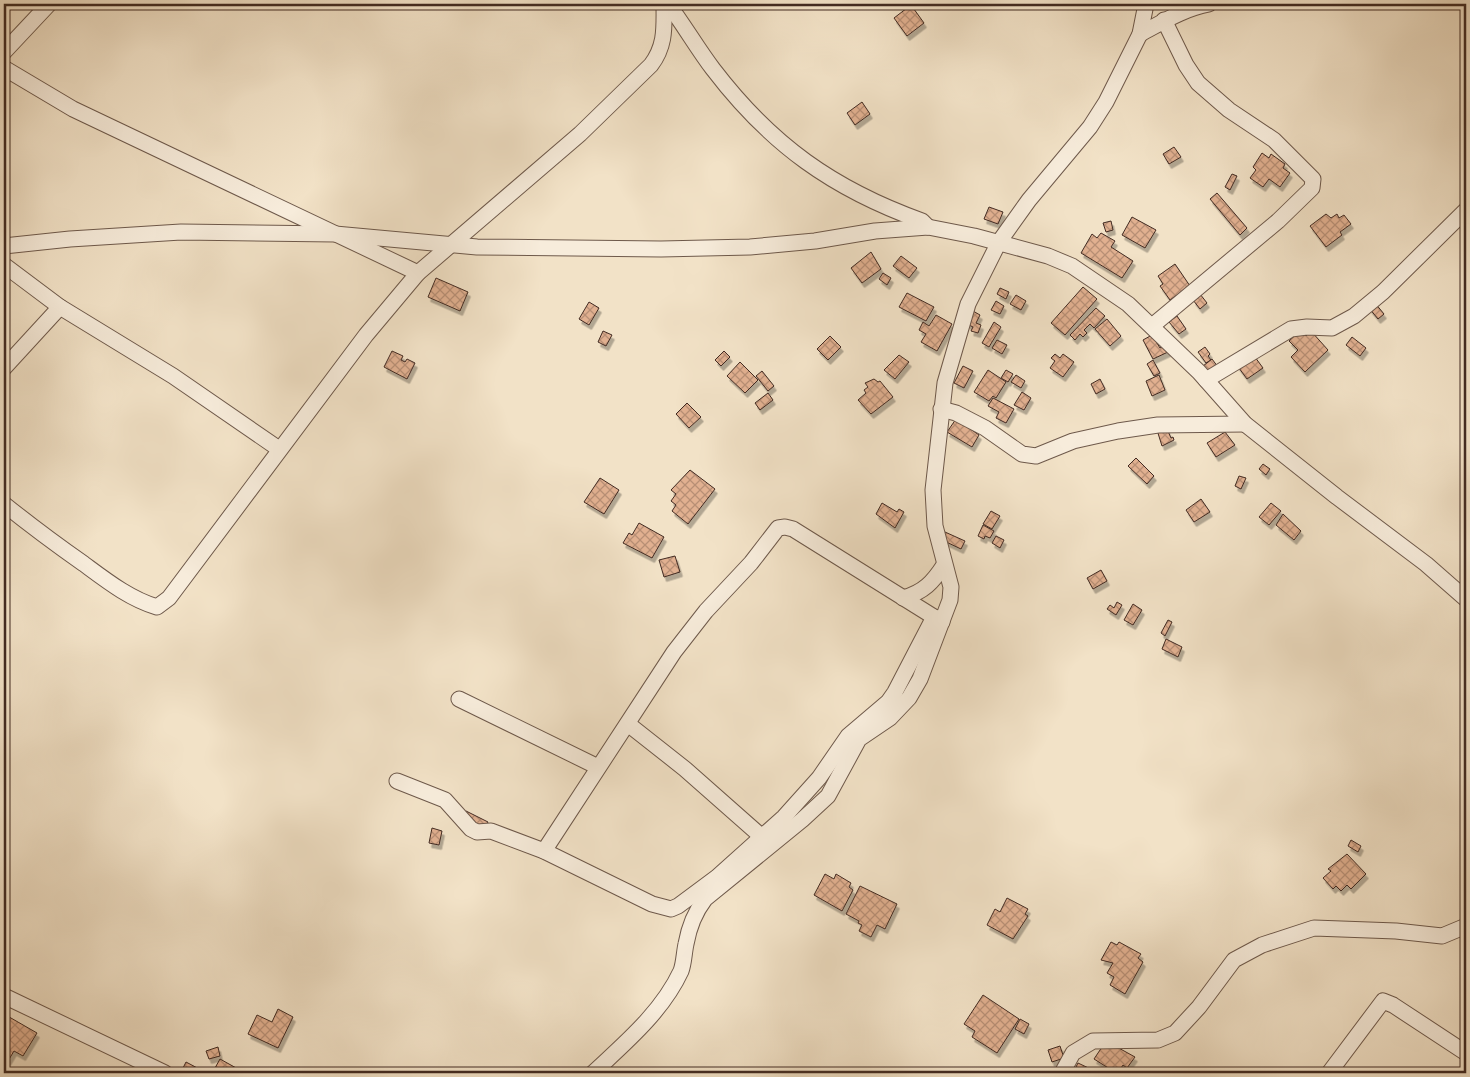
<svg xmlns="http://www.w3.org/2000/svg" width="1470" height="1077" font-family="'Old Standard TT',serif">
<defs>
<pattern id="building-cross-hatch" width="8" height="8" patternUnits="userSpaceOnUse" patternTransform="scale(1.25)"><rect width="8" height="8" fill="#e1b090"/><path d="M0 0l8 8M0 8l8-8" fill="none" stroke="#b88f75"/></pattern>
<filter id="shadow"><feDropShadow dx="2.5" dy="4.5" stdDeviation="0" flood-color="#0004"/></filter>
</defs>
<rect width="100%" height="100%" fill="#f2e2c7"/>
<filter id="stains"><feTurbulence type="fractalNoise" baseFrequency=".004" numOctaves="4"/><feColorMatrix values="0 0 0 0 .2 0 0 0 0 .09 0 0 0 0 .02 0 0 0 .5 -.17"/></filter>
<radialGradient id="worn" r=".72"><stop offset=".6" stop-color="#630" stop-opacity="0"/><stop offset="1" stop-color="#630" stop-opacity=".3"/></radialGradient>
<g fill="url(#building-cross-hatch)" stroke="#422b22" filter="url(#shadow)">
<path d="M911,5L924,23L907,36L894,18Z"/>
<path d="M862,102L870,114L855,125L847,113Z"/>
<path d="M1174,147L1181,157L1169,164L1163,154Z"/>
<path d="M1262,153L1269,158L1271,154L1285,164L1283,168L1290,173L1280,187L1269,179L1263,187L1250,178L1256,170L1253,167Z"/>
<path d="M1232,174L1237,176L1230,190L1225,187Z"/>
<path d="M1217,193L1247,228L1240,235L1210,199Z"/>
<path d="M989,207L1003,212L998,224L984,219Z"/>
<path d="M1326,214L1331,218L1337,214L1339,218L1344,215L1351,224L1340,232L1342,235L1326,247L1310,226Z"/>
<path d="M1132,217L1156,230L1145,248L1122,235Z"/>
<path d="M1111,221L1113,230L1106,232L1103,223Z"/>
<path d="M1101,233L1115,241L1111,247L1133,261L1122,278L1081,253L1092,234L1097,238Z"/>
<path d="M871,252L881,269L862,283L851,268Z"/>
<path d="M901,256L917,268L909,278L893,266Z"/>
<path d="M1175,264L1190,286L1170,300L1160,286L1163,284L1158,276Z"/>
<path d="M883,273L891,278L887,285L879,279Z"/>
<path d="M436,278L468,292L460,311L428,297Z"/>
<path d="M1083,287L1097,299L1065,335L1051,323Z"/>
<path d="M1000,288L1009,292L1006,299L997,294Z"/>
<path d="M907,293L934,307L926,321L899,307Z"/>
<path d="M1200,294L1207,303L1200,309L1193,300Z"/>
<path d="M1016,295L1026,301L1021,310L1010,304Z"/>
<path d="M996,301L1004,306L1000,314L991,310Z"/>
<path d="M589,302L599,308L589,325L579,319Z"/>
<path d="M1375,303L1384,314L1378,319L1369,308Z"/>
<path d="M1096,308L1105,316L1094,328L1090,324L1084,330L1087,333L1083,337L1080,334L1075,340L1070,335Z"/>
<path d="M973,311L980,315L976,323L981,325L978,333L971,331L973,327L967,324Z"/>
<path d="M936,315L952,324L937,351L921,342L926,334L919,330L923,322L929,326Z"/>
<path d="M1177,316L1186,329L1179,334L1169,322Z"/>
<path d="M1107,319L1121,336L1110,346L1095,329Z"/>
<path d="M994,322L1001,327L989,347L982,343Z"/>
<path d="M1301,330L1306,336L1311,331L1328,350L1305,372L1291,357L1298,350L1289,341Z"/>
<path d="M603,331L612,335L606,346L598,342Z"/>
<path d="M1152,335L1160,348L1164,345L1168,352L1153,359L1143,340Z"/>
<path d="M830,336L841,347L828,360L817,349Z"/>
<path d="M1352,337L1366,348L1360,356L1346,345Z"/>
<path d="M997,340L1007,345L1002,354L992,348Z"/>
<path d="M1205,347L1210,354L1208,356L1211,360L1206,363L1198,352Z"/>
<path d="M392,351L403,356L401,360L405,362L407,359L415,363L407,379L384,367Z"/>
<path d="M724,351L730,357L721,366L715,360Z"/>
<path d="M1252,353L1263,368L1247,379L1236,364Z"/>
<path d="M1055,354L1060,358L1063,354L1074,362L1063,377L1050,368L1055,361L1051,358Z"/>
<path d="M899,355L909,362L895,379L884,370Z"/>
<path d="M1212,359L1218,367L1209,374L1203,366Z"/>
<path d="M1153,360L1160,373L1154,376L1147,364Z"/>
<path d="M740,362L758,380L745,393L727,376Z"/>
<path d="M963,366L973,371L964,388L954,383Z"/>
<path d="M988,370L1006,382L996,398L993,396L989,401L974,392Z"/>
<path d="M1006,370L1013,374L1008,382L1001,378Z"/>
<path d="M762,371L774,386L768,391L756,376Z"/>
<path d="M1016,375L1025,381L1021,388L1011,382Z"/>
<path d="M1159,375L1165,390L1152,396L1146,381Z"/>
<path d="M874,379L878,382L880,381L893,397L871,414L858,400L866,393L864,390L868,387L865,383Z"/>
<path d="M1100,379L1105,389L1096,394L1091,384Z"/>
<path d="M1022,392L1031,398L1024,410L1014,405Z"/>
<path d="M768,393L773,400L760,410L755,403Z"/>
<path d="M993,398L1014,409L1006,423L996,418L999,412L988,406Z"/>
<path d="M687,403L701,417L689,428L676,414Z"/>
<path d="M956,419L979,435L972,447L947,432Z"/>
<path d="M1167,429L1171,438L1173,437L1174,440L1162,446L1157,430Z"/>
<path d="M1225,432L1235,445L1216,457L1207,443Z"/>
<path d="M1136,458L1154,476L1147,484L1128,466Z"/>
<path d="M1263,464L1270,469L1266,475L1259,469Z"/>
<path d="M690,470L715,489L688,524L672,511L676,505L671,501L676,494L671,490Z"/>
<path d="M1239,476L1246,478L1241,489L1235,486Z"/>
<path d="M600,478L619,490L604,514L584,502Z"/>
<path d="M1201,499L1210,512L1194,522L1186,510Z"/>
<path d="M882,503L897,512L899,509L904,512L895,528L876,514Z"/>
<path d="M1271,503L1281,511L1269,525L1259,517Z"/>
<path d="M991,511L1000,516L992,529L983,524Z"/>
<path d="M1283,514L1301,531L1294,540L1276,525Z"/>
<path d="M639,523L664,537L652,558L623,543L629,533L632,535Z"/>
<path d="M983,525L994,531L990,538L985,536L984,539L978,536Z"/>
<path d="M945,532L965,541L961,549L942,540Z"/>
<path d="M996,536L1004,540L1000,548L992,543Z"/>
<path d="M675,556L680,572L664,577L659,560Z"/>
<path d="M1101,570L1107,581L1093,589L1087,578Z"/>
<path d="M1117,602L1122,605L1116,615L1107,609L1110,605L1114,608Z"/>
<path d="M1133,604L1142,610L1133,625L1124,620Z"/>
<path d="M1168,620L1172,622L1165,636L1161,633Z"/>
<path d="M1166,639L1182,647L1178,657L1162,649Z"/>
<path d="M466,811L488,822L484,830L462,819Z"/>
<path d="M432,828L442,831L439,845L429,843Z"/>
<path d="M1351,840L1361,846L1358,852L1348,846Z"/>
<path d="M1347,854L1366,874L1351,889L1347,885L1341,891L1336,886L1333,889L1323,878L1331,871L1328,869Z"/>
<path d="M825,874L834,879L836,874L851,883L849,887L853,890L842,911L814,895Z"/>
<path d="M860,886L897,904L885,929L877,925L871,937L859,931L862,925L858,923L859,921L846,914Z"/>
<path d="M1007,898L1028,909L1025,914L1028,916L1013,939L987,925L995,909L1000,912Z"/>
<path d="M1111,942L1117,945L1119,942L1141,954L1138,958L1143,962L1125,994L1110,985L1114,977L1107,973L1113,963L1101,960Z"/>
<path d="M983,995L1019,1019L997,1053L972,1037L975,1031L964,1024Z"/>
<path d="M278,1009L293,1017L278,1048L248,1034L257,1015L272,1022Z"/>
<path d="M4,1014L37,1033L23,1056L14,1051L8,1061L4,1059Z"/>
<path d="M1020,1019L1029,1024L1024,1034L1015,1029Z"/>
<path d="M1106,1041L1135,1057L1127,1068L1123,1065L1119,1071L1115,1069L1113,1071L1094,1059Z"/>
<path d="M1060,1046L1064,1058L1052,1062L1048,1050Z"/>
<path d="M218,1047L220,1056L209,1059L206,1051Z"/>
<path d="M220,1059L238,1069L235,1073H224L215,1068Z"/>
<path d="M186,1062L203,1071L201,1073H189L182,1070Z"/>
<path d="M1078,1063L1099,1073H1073Z"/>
</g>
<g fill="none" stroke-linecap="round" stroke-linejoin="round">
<defs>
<g id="minor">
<path d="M668,4C684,25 697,48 713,69C771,145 833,189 922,221L928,227"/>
<path d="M1140,34C1163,22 1183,9 1209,4"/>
<path d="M4,52L49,4"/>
<path d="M4,68L73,109L418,273"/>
<path d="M4,246L70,239L181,232L335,234L477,247L661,249L750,247L815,241L875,231L928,227L974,236L1048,256L1072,266L1128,304L1199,372L1245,424L1337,497L1426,564L1466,599"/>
<path d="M4,265L60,307L173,376L279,449"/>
<path d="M1152,326L1278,221L1312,188L1313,179L1274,140L1229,110L1198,83L1186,65L1164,20"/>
<path d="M4,368L60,307"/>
<path d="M1206,380L1291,329L1307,327L1332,328L1354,316L1383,292L1466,210"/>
<path d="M941,409L956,413L985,428L1022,454L1036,456L1073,441L1118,431L1158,425L1245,424"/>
<path d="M4,504C30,525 57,545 84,564C107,581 130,599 157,607L169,598L366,335L418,273L580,134L651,65C666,45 664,27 664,4"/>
<path d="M903,598C924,592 933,582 944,565"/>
<path d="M459,699L598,767"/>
<path d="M628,724L685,769L761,836"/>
<path d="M397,781L445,800L471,829L477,832L491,831L544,851L652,904L671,909L678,906L717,877L784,817L819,778L848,736L888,702L895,692L934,617"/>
<path d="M544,851L674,652L706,611L751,563L778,528L785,527L793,529L942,622"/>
<path d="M4,996L165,1073"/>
<path d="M593,1073C625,1043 662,1012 681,971C684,963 684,953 686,944C689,927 695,912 705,899L802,820L828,796L859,739L890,718L909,698L920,679L950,600L951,587L935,526L933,490L945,383L968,304L999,242L1029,200L1090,127L1106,102L1140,34L1146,4"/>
<path d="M1062,1073L1073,1053L1093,1041L1158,1040L1175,1033L1199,1007L1234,960L1262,945L1314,928L1396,931L1442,936L1466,926"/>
<path d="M1329,1073L1383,1001L1393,1005L1466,1053"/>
</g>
</defs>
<use href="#minor" stroke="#6e594b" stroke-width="17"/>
<use href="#minor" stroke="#f7ecdb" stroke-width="15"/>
</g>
<rect width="1470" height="1077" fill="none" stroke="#f2e2c7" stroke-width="20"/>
<rect x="5" y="5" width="1460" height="1067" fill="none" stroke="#422b22" stroke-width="2.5"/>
<rect x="10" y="10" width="1450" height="1057" fill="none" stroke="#422b22"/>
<rect width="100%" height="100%" filter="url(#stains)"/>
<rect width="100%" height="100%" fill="url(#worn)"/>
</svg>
